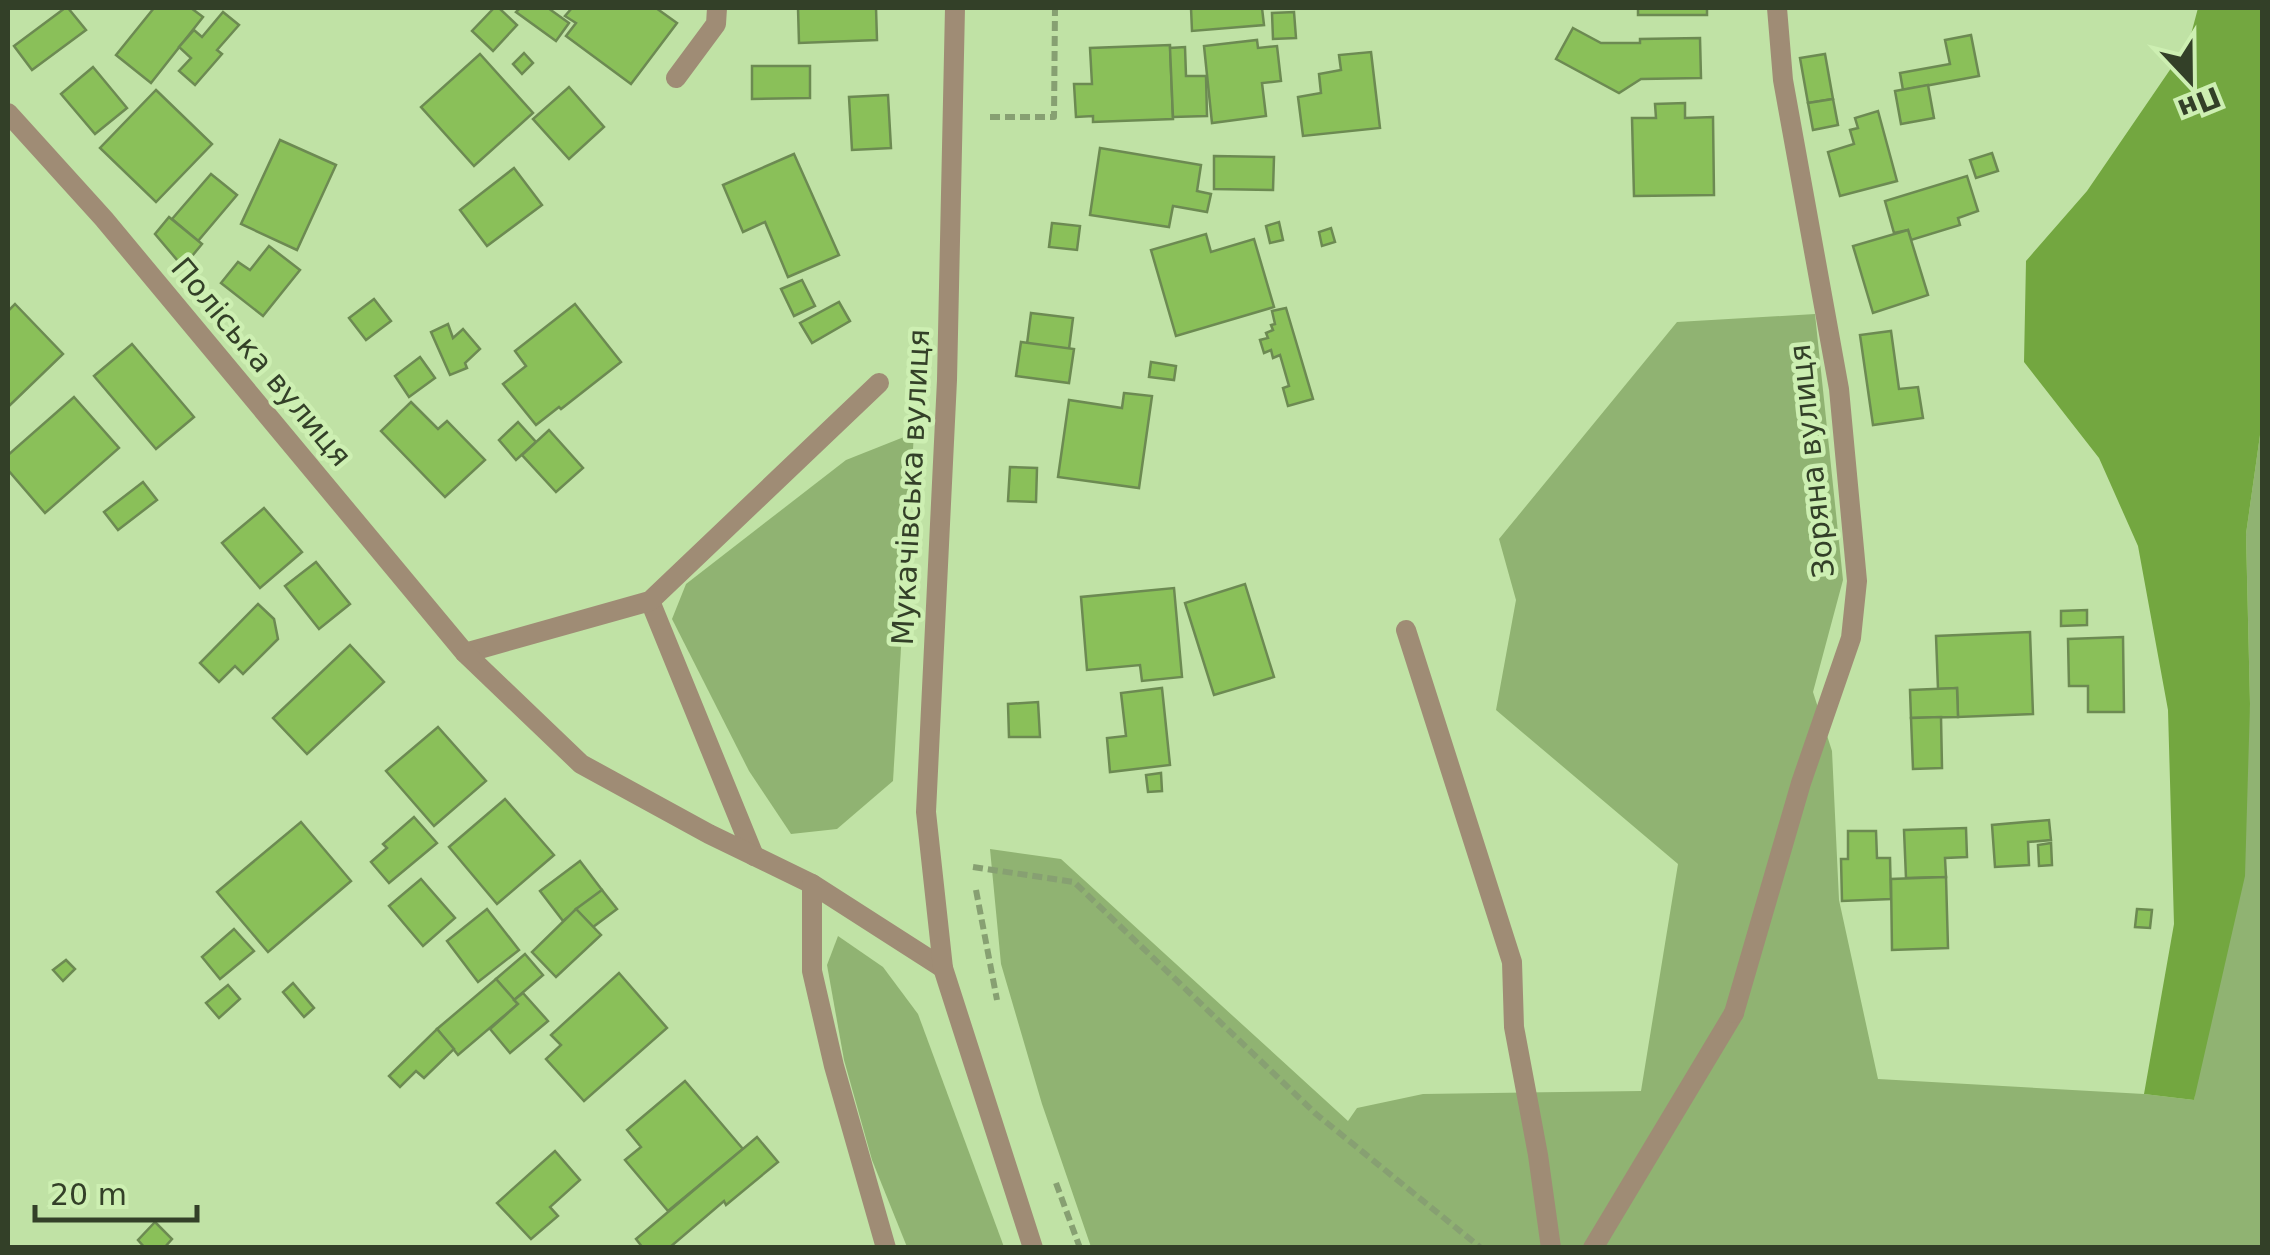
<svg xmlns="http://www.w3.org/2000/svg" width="2270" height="1255" font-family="'DejaVu Sans',sans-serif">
<rect width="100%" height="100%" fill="#c0e2a5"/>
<g fill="#90b372">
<path d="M1815,314L1843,580L1813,692L1832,751L1839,900L1878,1079L2144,1094L2194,1100L2250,704L2246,534L2262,421V1247H1091L1042,1104L1001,964L990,849L1061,859L1348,1121L1357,1108L1423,1094L1641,1091L1678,864L1496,710L1516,600L1499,539L1677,322Z"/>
<path d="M914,433L893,781L837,829L791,834L749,771L672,619L686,584L846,460Z"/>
<path d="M838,936L883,967L918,1014L1004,1247H907L872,1160L844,1060L827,965Z"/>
</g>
<path fill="#73a740" d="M2198,8H2262V421L2246,534L2250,704L2245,876L2194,1100L2144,1094L2174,924L2168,710L2138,546L2099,458L2024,362L2026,261L2087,191L2189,42Z"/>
<g fill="#8ac059" stroke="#6c8a52" stroke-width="2.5">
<path d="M65,8H68L86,30L32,70L14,46Z"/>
<path d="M154,8H191L203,17L151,83L116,55Z"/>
<path d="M494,8H499L517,25L493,51L472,31Z"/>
<path d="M520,8H548L569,23L556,41L516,12Z"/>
<path d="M572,8H656L677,23L631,84L566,36L576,23L565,16Z"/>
<path d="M798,8H876L877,40L799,43Z"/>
<path d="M1191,8H1262L1264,25L1192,31Z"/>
<rect x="1638" y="8" width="69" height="7"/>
<path d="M223,12L239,25L217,50L222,54L195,85L179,71L191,58L179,47L194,30L202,37Z"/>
<path d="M1294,12L1296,38L1273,39L1272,13Z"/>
<path d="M1573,28L1601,43H1640V39L1700,38L1701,78L1641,79L1619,93L1556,59Z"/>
<path d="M1971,35L1979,76L1903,90L1900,73L1950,64L1945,40Z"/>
<path d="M1257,40L1258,48L1277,46L1281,81L1262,83L1266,116L1212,123L1204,46Z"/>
<path d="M1170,45L1173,119L1093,122V116L1076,117L1074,84H1092L1090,48Z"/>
<path d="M1185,47L1186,76H1206L1207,116L1173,117L1170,48Z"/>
<path d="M1371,52L1380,128L1303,136L1298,97L1321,93L1319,74L1341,70L1339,55Z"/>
<path d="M524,53L533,63L522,74L513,64Z"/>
<path d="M480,54L533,113L474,166L421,107Z"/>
<path d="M1825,54L1833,99L1808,103L1800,58Z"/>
<path d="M752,66H810V98L752,99Z"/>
<path d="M93,67L127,108L95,134L61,94Z"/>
<path d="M1928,85L1934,118L1901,124L1895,91Z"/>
<path d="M569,87L604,127L569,159L533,119Z"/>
<path d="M156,90L212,144L156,202L100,148Z"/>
<path d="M888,95L891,148L852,150L849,97Z"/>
<path d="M1833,99L1838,125L1813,130L1808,103Z"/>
<path d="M1685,103V118L1713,117L1714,195L1634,196L1632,118H1656L1655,104Z"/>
<path d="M1878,111L1897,181L1840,196L1828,152L1854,144L1850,130L1858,128L1855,118Z"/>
<path d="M280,140L336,165L297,250L241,224Z"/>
<path d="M1100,148L1201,165L1197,191L1211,194L1207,212L1173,206L1169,227L1090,215Z"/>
<path d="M1992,153L1998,171L1976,178L1970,160Z"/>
<path d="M794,154L839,255L788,277L765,222L743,232L723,185Z"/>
<path d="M1214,156L1274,157L1273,190L1214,189Z"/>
<path d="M514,168L542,205L487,246L460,210Z"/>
<path d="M211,174L237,195L198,241L172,219Z"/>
<path d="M1967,176L1978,211L1958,218L1960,225L1911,240L1908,230L1894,233L1885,201Z"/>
<path d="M169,217L202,244L183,267L155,234Z"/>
<path d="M1279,222L1283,240L1270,243L1266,226Z"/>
<path d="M1052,223L1080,226L1077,250L1049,247Z"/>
<path d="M1331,228L1335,242L1322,246L1319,232Z"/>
<path d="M1908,230L1928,295L1873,313L1853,246Z"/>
<path d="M1206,234L1211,252L1254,239L1274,307L1176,336L1151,250Z"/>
<path d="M269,246L300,270L263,316L221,283L238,262L250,270Z"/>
<path d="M802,280L815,306L794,316L781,289Z"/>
<path d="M374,299L391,321L366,340L349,318Z"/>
<path d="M839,302L850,321L812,343L800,323Z"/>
<path d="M15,304L63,354L8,407V311Z"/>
<path d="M575,304L621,362L561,409L559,407L536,425L503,384L526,366L515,351Z"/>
<path d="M1286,308L1313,399L1288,406L1283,388L1289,386L1280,355L1273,358L1271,350L1264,353L1260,340L1268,338L1266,333L1273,330L1271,325L1275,324L1272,311Z"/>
<path d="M1031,313L1073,318L1069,349L1027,344Z"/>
<path d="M448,324L453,338L463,329L480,349L465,363L467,368L450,375L431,332Z"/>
<path d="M1891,331L1899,389L1918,387L1923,418L1873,425L1860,335Z"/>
<path d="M1021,342L1074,349L1069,383L1016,376Z"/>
<path d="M132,344L194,417L156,449L94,376Z"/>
<path d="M420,357L435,378L409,397L395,376Z"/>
<path d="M1151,362L1176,366L1174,380L1149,377Z"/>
<path d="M1124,393L1152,396L1139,488L1058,477L1069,400L1122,408Z"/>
<path d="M74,397L119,448L45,513L8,470V455Z"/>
<path d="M411,402L438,429L447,421L485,460L445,497L381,431Z"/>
<path d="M518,422L536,442L516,460L499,440Z"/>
<path d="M549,430L583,468L556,492L522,455Z"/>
<path d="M1010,467L1037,468L1036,502L1008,501Z"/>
<path d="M143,482L157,500L118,530L104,512Z"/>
<path d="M264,508L302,552L260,588L222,543Z"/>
<path d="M316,562L350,604L319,629L285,586Z"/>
<path d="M1245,584L1274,677L1214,695L1185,603Z"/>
<path d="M1174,588L1182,677L1142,681L1140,665L1087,670L1081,597Z"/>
<path d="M258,604L274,619L278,639L243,674L235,666L219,682L200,663Z"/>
<path d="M2087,610V625L2061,626V611Z"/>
<path d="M2030,632L2033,714L1958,717L1957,688L1938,689L1936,636Z"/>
<path d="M2123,637L2124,712H2088V686H2069L2068,639Z"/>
<path d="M350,645L384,682L307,754L273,718Z"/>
<path d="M1162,688L1170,765L1110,772L1107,738L1126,736L1121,693Z"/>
<path d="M1957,688L1958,717L1911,718L1910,690Z"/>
<path d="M1038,702L1040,737H1009L1008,704Z"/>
<path d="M1941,717L1942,768L1913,769L1911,718Z"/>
<path d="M438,727L486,781L434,826L386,771Z"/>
<path d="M1161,773L1162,791L1148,792L1146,775Z"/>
<path d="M505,799L554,855L497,904L449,847Z"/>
<path d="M414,817L437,843L389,883L371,862L387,848L383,844Z"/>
<path d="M2049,820L2051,840L2028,842L2029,865L1995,867L1992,825Z"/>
<path d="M301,822L351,881L268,952L217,892Z"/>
<path d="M1966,828L1967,857L1945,858L1946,877L1906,878L1904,830Z"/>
<path d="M1848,831H1876L1877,858H1890L1891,899L1842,901L1841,859H1848Z"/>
<path d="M2051,843L2052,865L2039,866L2038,845Z"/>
<path d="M580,861L602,890L563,921L540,891Z"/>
<path d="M1946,877L1948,948L1892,950L1891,879Z"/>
<path d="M421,879L455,918L423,946L389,906Z"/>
<path d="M602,890L617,909L593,927L576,909Z"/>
<path d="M487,909L519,950L478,982L447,941Z"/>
<path d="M576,909L601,935L556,977L532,952Z"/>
<path d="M2137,909L2152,910L2150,928L2135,927Z"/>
<path d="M234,929L254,951L220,979L202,957Z"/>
<path d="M525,954L543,975L514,1000L496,979Z"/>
<path d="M66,960L75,969L63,981L53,970Z"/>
<path d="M619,973L667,1028L584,1101L546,1059L561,1045L551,1035Z"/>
<path d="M496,979L518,1004L458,1055L437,1029Z"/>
<path d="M293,983L314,1008L304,1017L283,992Z"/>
<path d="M228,985L240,999L219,1018L206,1003Z"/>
<path d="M523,993L548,1021L510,1053L490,1029L518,1004L514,1000Z"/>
<path d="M437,1029L454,1049L424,1078L416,1071L400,1087L389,1076Z"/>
<path d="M685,1081L743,1149L668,1211L625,1160L641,1147L627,1130Z"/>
<path d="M757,1137L778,1162L726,1205L724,1201L669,1248H643L636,1239Z"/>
<path d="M555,1151L580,1180L550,1207L558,1216L531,1239L497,1203Z"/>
<path d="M155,1222L172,1239L164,1248H145L138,1240Z"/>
</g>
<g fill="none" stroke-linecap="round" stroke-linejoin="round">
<g stroke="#87a072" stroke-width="6" stroke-dasharray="10 5" stroke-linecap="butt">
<path d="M990,117H1054L1055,8"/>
<path d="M973,867L1074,882L1316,1114L1481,1248"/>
<path d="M976,890L997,1000"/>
<path d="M1056,1183L1080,1248"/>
</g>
<g stroke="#9f8c75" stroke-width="20">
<path d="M676,78L716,24L717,8"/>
<path d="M650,601L754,856"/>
<path d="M1406,630L1512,962L1514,1027L1538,1155L1551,1248"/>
<path d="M465,653L650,601L879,383"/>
<path d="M1593,1248L1734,1013"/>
</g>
<g stroke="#9f8c75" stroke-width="20">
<path d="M8,113L104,219L465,653L581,764L709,834L812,884L943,968"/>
<path d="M812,884V971L834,1066L886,1248"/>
<path d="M1734,1013L1801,783L1851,638L1857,581L1839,389L1783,80L1777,8"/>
</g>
<path stroke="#9f8c75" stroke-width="20" d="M955,8L947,380L926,812L943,968L1033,1248"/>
</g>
<g text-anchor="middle" stroke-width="9" stroke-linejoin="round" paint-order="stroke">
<g font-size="30" fill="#334028" stroke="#cdefb2">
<text transform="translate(261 362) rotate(50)" y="10">Поліська вулиця</text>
<text transform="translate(1812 461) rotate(-96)" y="10">Зоряна вулиця</text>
<text transform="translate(911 487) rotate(-87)" y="10">Мукачівська вулиця</text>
</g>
</g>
<rect width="2270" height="1255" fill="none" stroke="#334028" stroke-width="20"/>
<g transform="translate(2190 80) rotate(158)" stroke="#cdefb2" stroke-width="8" paint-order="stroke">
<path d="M0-8L18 38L0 25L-18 38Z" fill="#334028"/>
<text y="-15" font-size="28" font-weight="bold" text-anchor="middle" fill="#334028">Пн</text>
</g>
<path d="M35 1205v15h162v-15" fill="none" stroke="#334028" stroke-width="5"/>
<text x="50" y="1205" font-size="30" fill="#334028" stroke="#cdefb2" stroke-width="8" paint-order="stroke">20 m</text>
</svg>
